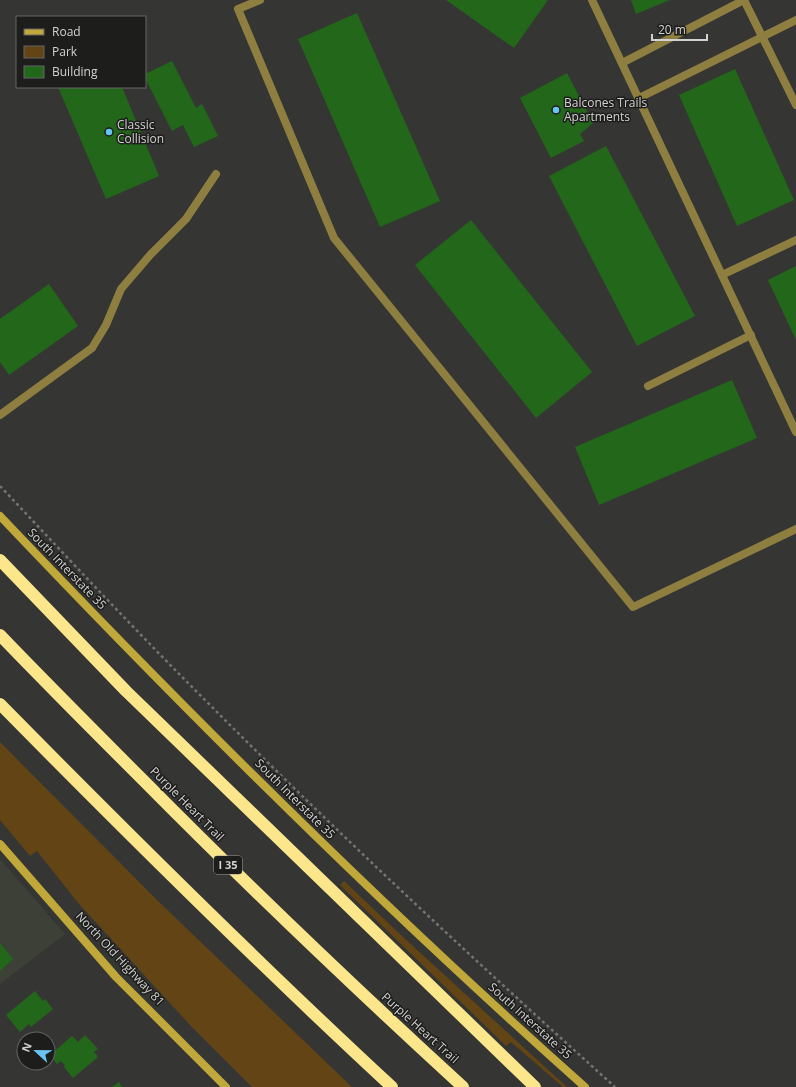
<svg xmlns="http://www.w3.org/2000/svg" width="796" height="1087" font-family="'Open Sans',sans-serif">
<rect width="100%" height="100%" fill="#353633"/>
<path fill="#3d4037" d="M0,859L65,934L0,984Z"/>
<g fill="#634415">
<path d="M0,742L158,901L352,1087H252L190,1025L79,904L37,851L30,856L0,820Z"/>
<path d="M344,881L403,937L567,1087H563L511,1042L506,1046L340,885Z"/>
</g>
<g fill="#22671a">
<path d="M446,0H548L514,48Z"/>
<path d="M631,0H670L636,14Z"/>
<path d="M357,13L440,201L380,227L298,39Z"/>
<path d="M172,61L196,108L202,104L218,136L194,147L183,125L172,131L145,78V74Z"/>
<path d="M735,69L794,200L737,226L679,95Z"/>
<path d="M567,73L593,123L580,134L584,141L551,158L520,98Z"/>
<path d="M58,87H122L159,176L106,199Z"/>
<path d="M606,146L695,316L637,346L549,176Z"/>
<path d="M471,220L592,372L536,418L415,265Z"/>
<path d="M796,266V340L768,280Z"/>
<path d="M49,284L78,326L9,375L0,362V319Z"/>
<path d="M732,380L757,438L599,505L575,447Z"/>
<path d="M0,943L13,959L0,971Z"/>
<path d="M35,991L43,1001L45,999L53,1009L31,1027L29,1024L20,1032L6,1015Z"/>
<path d="M85,1035L98,1049L94,1052L98,1057L73,1078L64,1067L65,1065L61,1061L57,1064L50,1055L72,1036L78,1042Z"/>
<path d="M119,1082L122,1087H112Z"/>
</g>
<g fill="none" stroke-linecap="round" stroke-linejoin="round">
<path stroke="#747573" stroke-width="2.5" stroke-dasharray="3 3" stroke-linecap="butt" d="M0,486C66,556 132,627 200,695C334,830 474,960 615,1087"/>
<g stroke="#8e7f40" stroke-width="8">
<path d="M260,0L238,9L334,238L633,607L796,529"/>
<path d="M592,0L796,432"/>
<path d="M622,63L744,0"/>
<path d="M639,98L762,37"/>
<path d="M722,275L796,240"/>
<path d="M648,386L751,335"/>
<path d="M0,415L92,348L106,325L121,289L151,254L186,219L216,174"/>
</g>
<path stroke="#8e7f40" stroke-width="8" d="M762,37L796,20"/>
<path stroke="#8e7f40" stroke-width="8" d="M744,0L796,105"/>
<g stroke="#c0a83a" stroke-width="8">
<path d="M0,516C187,713 381,906 585,1087"/>
<path d="M0,844L116,977L226,1087"/>
</g>
<g stroke="#fbe68b" stroke-width="12">
<path d="M0,560L126,691L535,1087"/>
<path d="M0,635C48,685 97,734 146,783C249,887 355,988 463,1087"/>
<path d="M0,704C128,834 258,963 392,1087"/>
</g>
</g>
<g fill="#68c4f0" stroke="#1d1d1c" stroke-width="1.5">
<circle cx="556" cy="110" r="4"/>
<circle cx="109" cy="132" r="4"/>
</g>
<g text-anchor="middle" stroke-width="3" stroke-linejoin="round" paint-order="stroke">
<rect fill="#1d1d1c" stroke="#9c9c9b" stroke-width="1" x="214" y="856" width="28" height="18" rx="3"/>
<g font-size="11" font-weight="bold" fill="#d2d3d1">
<text x="228" y="869">I 35</text>
</g>
<g font-size="12" fill="#d2d3d1" stroke="#1d1d1c" text-anchor="start">
<text x="564" y="107">Balcones Trails<tspan x="564" dy="14">Apartments</tspan></text>
<text x="117" y="129">Classic<tspan x="117" dy="14">Collision</tspan></text>
</g>
<g font-size="12" fill="#d2d3d1" stroke="#1d1d1c">
<text transform="translate(67 569) rotate(46)" y="4">South Interstate 35</text>
<text transform="translate(295 799) rotate(45)" y="4">South Interstate 35</text>
<text transform="translate(187 804) rotate(45)" y="4">Purple Heart Trail</text>
<text transform="translate(120 959) rotate(47)" y="4">North Old Highway 81</text>
<text transform="translate(530 1021) rotate(42)" y="4">South Interstate 35</text>
<text transform="translate(420 1028) rotate(42)" y="4">Purple Heart Trail</text>
</g>
</g>
<rect x="16" y="16" width="130" height="72" fill="#1d1d1c" stroke="#656664"/>
<rect x="24" y="29" width="20" height="6" fill="#c0a83a" stroke="#656664"/>
<text x="52" y="36" font-size="12" fill="#d2d3d1">Road</text>
<rect x="24" y="46" width="20" height="12" fill="#634415" stroke="#656664"/>
<text x="52" y="56" font-size="12" fill="#d2d3d1">Park</text>
<rect x="24" y="66" width="20" height="12" fill="#22671a" stroke="#656664"/>
<text x="52" y="76" font-size="12" fill="#d2d3d1">Building</text>
<g transform="translate(36 1051) rotate(292)"><circle r="19" fill="#1d1d1c" stroke="#656664"/>
<path d="M0-3L7 15L0 10L-7 15Z" fill="#68c4f0"/>
<text y="-6" font-size="11" font-weight="bold" text-anchor="middle" fill="#d2d3d1">N</text>
</g>
<path d="M652 34v6h55v-6" fill="none" stroke="#d2d3d1" stroke-width="2"/>
<text x="658" y="34" font-size="12" fill="#d2d3d1" stroke="#1d1d1c" stroke-width="3" paint-order="stroke">20 m</text>
</svg>
